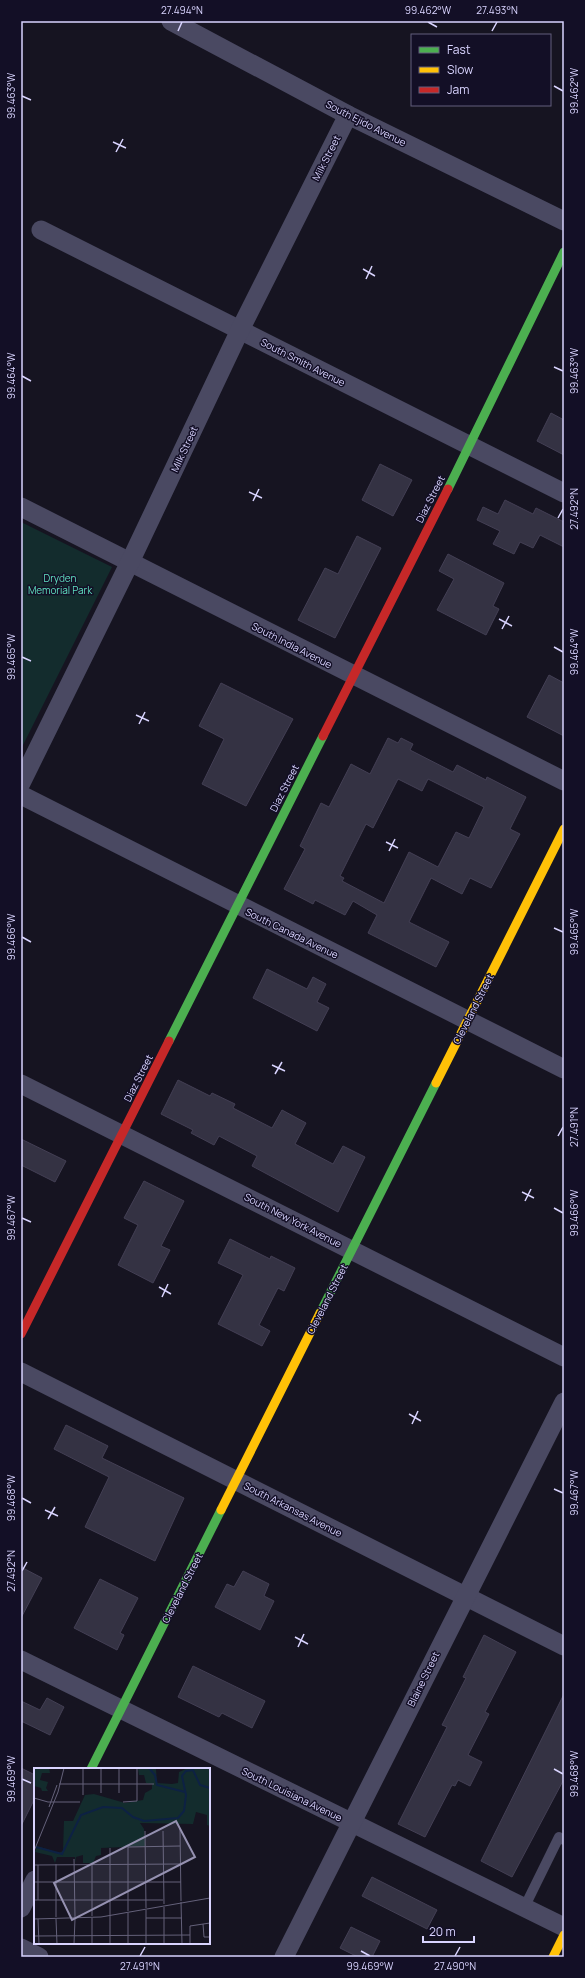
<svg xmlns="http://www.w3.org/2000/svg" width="585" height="1978" font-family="Manrope,sans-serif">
<rect width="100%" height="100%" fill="#161421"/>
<path fill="#132c2d" d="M21,522L112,567L21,749Z"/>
<g fill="#343243" stroke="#433f54" fill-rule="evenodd">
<path d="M551,413L564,420V455L537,441Z"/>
<path d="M380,464L412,480L393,516L362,500Z"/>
<path d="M505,500L533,514L536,508L564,522V547L540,535L533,548L520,542L514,554L493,544L500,531L477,520L483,507L498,514Z"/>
<path d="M357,536L381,548L335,638L298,620L325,568L338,574Z"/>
<path d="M448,554L504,583L493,606L499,609L486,635L437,610L454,579L439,571Z"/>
<path d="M549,675L564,683V736L527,717Z"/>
<path d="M221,683L293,719L246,806L202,784L224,739L199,726Z"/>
<path d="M388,738L398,743L401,738L413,744L410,750L453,772L457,765L486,780L487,777L526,797L510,829L520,834L491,888L470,878L462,894L431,878L409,922L449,942L436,967L368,933L377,915L353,901L345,915L315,900L313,904L284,889L305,849L300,846L321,803L329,807L351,764L370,774ZM398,779L422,791L428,779L484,807L469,838L456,832L438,867L409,852L384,903L342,881L344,878L340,876L366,824L373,828Z"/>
<path d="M267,969L307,989L313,977L326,984L317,1002L329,1008L317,1031L253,998Z"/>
<path d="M178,1080L210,1096L212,1093L235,1104L233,1108L272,1128L282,1110L306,1123L295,1144L333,1164L343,1146L365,1157L338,1212L252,1166L257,1156L219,1136L214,1145L191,1133L193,1130L161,1114Z"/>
<path d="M21,1139L66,1161L55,1182L21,1165Z"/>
<path d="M144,1181L184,1201L161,1246L170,1250L153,1283L118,1265L138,1225L124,1218Z"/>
<path d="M230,1239L270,1259L271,1256L295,1268L284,1291L278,1288L259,1325L270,1331L262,1346L218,1324L243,1275L218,1263Z"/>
<path d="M66,1425L108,1446L102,1458L184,1498L155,1561L85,1527L109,1477L54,1449Z"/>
<path d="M21,1567L42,1578L21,1618Z"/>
<path d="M243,1571L269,1584L264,1596L274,1601L260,1630L215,1607L227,1584L234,1587Z"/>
<path d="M100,1579L138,1598L120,1633L124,1635L117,1650L74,1628Z"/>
<path d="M484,1635L516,1652L485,1712L489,1714L468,1755L482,1762L470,1786L458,1780L455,1786L452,1785L425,1837L398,1824L447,1727L442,1725L466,1678L463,1677Z"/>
<path d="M193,1666L265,1701L252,1728L222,1713L219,1717L178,1697Z"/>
<path d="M564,1694V1779L512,1877L481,1861Z"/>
<path d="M47,1698L64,1707L50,1735L21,1721V1701L40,1710Z"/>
<path d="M21,1768L35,1775V1798L21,1826Z"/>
<path d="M372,1877L437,1910L427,1929L362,1896Z"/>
<path d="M351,1927L380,1941L372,1957H358L340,1948Z"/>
</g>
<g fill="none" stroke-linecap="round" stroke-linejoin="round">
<path stroke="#4a4962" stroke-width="10" d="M524,1908L559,1837L564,1840"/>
<g stroke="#4a4962" stroke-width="19">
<path d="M171,21L348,115L564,221"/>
<path d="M41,230L564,493"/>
<path d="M21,507L564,781"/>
<path d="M21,783L130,562L240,330L348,115"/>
<path d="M21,795L564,1069"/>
<path d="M21,1084L564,1357"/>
<path d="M21,1372L564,1646"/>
<path d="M21,1660L564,1927"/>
<path d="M21,1908L35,1880"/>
<path d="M21,1948L39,1957"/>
<path d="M284,1957L564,1402"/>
</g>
<g stroke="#4caf50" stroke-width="9">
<path d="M448,489L564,252"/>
<path d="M169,1041L323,736"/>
<path d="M320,1313L436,1083"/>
<path d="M91,1769L221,1510"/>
</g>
<g stroke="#ffc107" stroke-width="9">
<path d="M436,1083L564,829"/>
<path d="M221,1510L320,1313"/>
<path d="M553,1957L564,1935"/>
</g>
<g stroke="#c62828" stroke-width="9">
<path d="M323,736L448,489"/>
<path d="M21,1334L169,1041"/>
</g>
</g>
<path fill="none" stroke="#d9d4ff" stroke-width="1.5" d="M428,22L437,27M178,31L182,22M492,31L497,22M554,86L563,91M22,96L31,100M113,142L126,148M116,152L123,139M363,269L375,276M366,279L372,266M554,367L563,371M22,376L31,381M249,492L262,498M253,501L259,489M558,518L563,509M499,619L512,626M502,629L509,616M554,647L563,652M22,657L31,661M136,715L149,721M139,724L145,712M386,842L398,848M389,851L395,839M554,928L563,932M22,937L31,942M272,1065L285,1071M275,1074L282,1062M558,1136L563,1127M522,1192L534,1198M525,1201L531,1189M554,1208L563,1213M22,1218L31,1222M159,1287L171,1294M162,1297L168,1284M409,1414L421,1421M412,1424L418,1411M554,1489L563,1493M22,1498L31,1503M45,1510L58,1516M48,1519L55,1507M22,1571L27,1562M295,1637L308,1644M298,1647L304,1634M554,1769L563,1774M22,1779L31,1783M361,1951L370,1956M140,1956L145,1947M455,1956L460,1947"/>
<g text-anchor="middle" stroke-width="3" stroke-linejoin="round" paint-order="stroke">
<g font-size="10" fill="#d9d4ff" stroke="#130f26">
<text transform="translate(366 123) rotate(27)" y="4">South Ejido Avenue</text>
<text transform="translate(326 158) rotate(-63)" y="4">Milk Street</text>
<text transform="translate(303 362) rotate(27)" y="4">South Smith Avenue</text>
<text transform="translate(184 449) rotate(-65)" y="4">Milk Street</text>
<text transform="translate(430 499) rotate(-63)" y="4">Diaz Street</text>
<text transform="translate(292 645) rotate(27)" y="4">South India Avenue</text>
<text transform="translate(284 788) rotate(-63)" y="4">Diaz Street</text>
<text transform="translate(292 933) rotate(26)" y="4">South Canada Avenue</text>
<text transform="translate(473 1009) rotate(-63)" y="4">Cleveland Street</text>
<text transform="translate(138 1078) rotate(-63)" y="4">Diaz Street</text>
<text transform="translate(293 1220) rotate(27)" y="4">South New York Avenue</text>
<text transform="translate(327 1299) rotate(-63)" y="4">Cleveland Street</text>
<text transform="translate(293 1509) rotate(27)" y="4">South Arkansas Avenue</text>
<text transform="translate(182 1588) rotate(-63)" y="4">Cleveland Street</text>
<text transform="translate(423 1679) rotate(-64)" y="4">Blaine Street</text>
<text transform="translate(292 1794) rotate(26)" y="4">South Louisiana Avenue</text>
</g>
<g font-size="10" fill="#5fe0c0" stroke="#130f26">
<text x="60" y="582">Dryden<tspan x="60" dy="12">Memorial Park</tspan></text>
</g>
</g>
<g transform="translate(34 1768)">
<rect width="176" height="176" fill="#161421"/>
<path d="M0,0H15L16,5H8L6,12L14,14L12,20L14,23H8L7,20L0,18ZM104,0L122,1L123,15L138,16L144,15L145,4L154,0H176V58L173,57V47L162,44L159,56L106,55L110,61L111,78L67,80V87L62,88L59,95H49V87L42,89V95L41,89H23L21,95L18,88L1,84L3,78L25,85L29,83L30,53H39L51,27L60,26L91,35L109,32L111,25L118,21V16L112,15L110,7H105Z" fill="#132c2d"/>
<path fill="none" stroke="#0d2144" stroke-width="2" d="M115,0L121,7L123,17L151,24M2,79L28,86L47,47L69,39L88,40L99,49L110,53L144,50L150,43L152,27L148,8L152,3L159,2L166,17L176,20"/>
<path fill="none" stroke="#64617a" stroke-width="1" d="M85,0V25M25,16H120M67,25V0M49,27V0M0,30L14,34H46M89,34L103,33V0M15,39L23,17M146,61L147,133M111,63L112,140M129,63L130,136M76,80V176M0,83L24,24L30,0M40,91L41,149M22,96V149M58,96V148M0,97L146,96M4,97V132M0,114H147M0,132H129M147,134L148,176M130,139V176M112,142V176M94,143V79L146,78M94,145V176M58,150V176M112,150H148M0,151L67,149L176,130M4,151L5,176M22,151L23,176M169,156L170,169H176M0,168L156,167M40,176L41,151M156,176V158L176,155"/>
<path fill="#9591b1" fill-opacity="0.15" stroke="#9591b1" stroke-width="2" d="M142,53L161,89L38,152L20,115Z"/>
<rect width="176" height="176" fill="none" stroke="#d9d4ff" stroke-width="2"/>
</g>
<rect width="585" height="1978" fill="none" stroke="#130f26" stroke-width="44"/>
<rect x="411" y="34" width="140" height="72" fill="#130f26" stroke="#625e7d"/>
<rect x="419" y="47" width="20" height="6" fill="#4caf50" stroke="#625e7d"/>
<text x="447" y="54" font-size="12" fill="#d9d4ff">Fast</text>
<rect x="419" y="67" width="20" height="6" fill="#ffc107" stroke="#625e7d"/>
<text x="447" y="74" font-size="12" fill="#d9d4ff">Slow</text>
<rect x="419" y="87" width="20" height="6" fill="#c62828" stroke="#625e7d"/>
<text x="447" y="94" font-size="12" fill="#d9d4ff">Jam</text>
<path d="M423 1936v6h51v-6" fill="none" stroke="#d9d4ff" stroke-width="2"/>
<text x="429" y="1936" font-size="12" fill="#d9d4ff" stroke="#130f26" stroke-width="3" paint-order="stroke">20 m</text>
<rect x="22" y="22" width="541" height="1934" fill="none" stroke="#d9d4ff" stroke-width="1.5"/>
<g font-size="10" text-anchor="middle" fill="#d9d4ff">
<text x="182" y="14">27.494°N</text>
<text x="428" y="14">99.462°W</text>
<text x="497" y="14">27.493°N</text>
<text transform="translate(574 91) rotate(-90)" y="4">99.462°W</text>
<text transform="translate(11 96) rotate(-90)" y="4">99.463°W</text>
<text transform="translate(574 371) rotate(-90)" y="4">99.463°W</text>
<text transform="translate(11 376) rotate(-90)" y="4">99.464°W</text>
<text transform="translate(574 509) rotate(-90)" y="4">27.492°N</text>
<text transform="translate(574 652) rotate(-90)" y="4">99.464°W</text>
<text transform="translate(11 657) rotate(-90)" y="4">99.465°W</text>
<text transform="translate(574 932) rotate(-90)" y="4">99.465°W</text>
<text transform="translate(11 937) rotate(-90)" y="4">99.466°W</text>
<text transform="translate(574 1127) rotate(-90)" y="4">27.491°N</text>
<text transform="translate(574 1213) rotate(-90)" y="4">99.466°W</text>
<text transform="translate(11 1218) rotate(-90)" y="4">99.467°W</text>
<text transform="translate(574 1493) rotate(-90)" y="4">99.467°W</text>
<text transform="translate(11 1498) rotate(-90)" y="4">99.468°W</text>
<text transform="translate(11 1571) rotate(-90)" y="4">27.492°N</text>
<text transform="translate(574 1774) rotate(-90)" y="4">99.468°W</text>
<text transform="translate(11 1779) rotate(-90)" y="4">99.469°W</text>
<text x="140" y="1970">27.491°N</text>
<text x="370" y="1970">99.469°W</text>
<text x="455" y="1970">27.490°N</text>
</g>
</svg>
